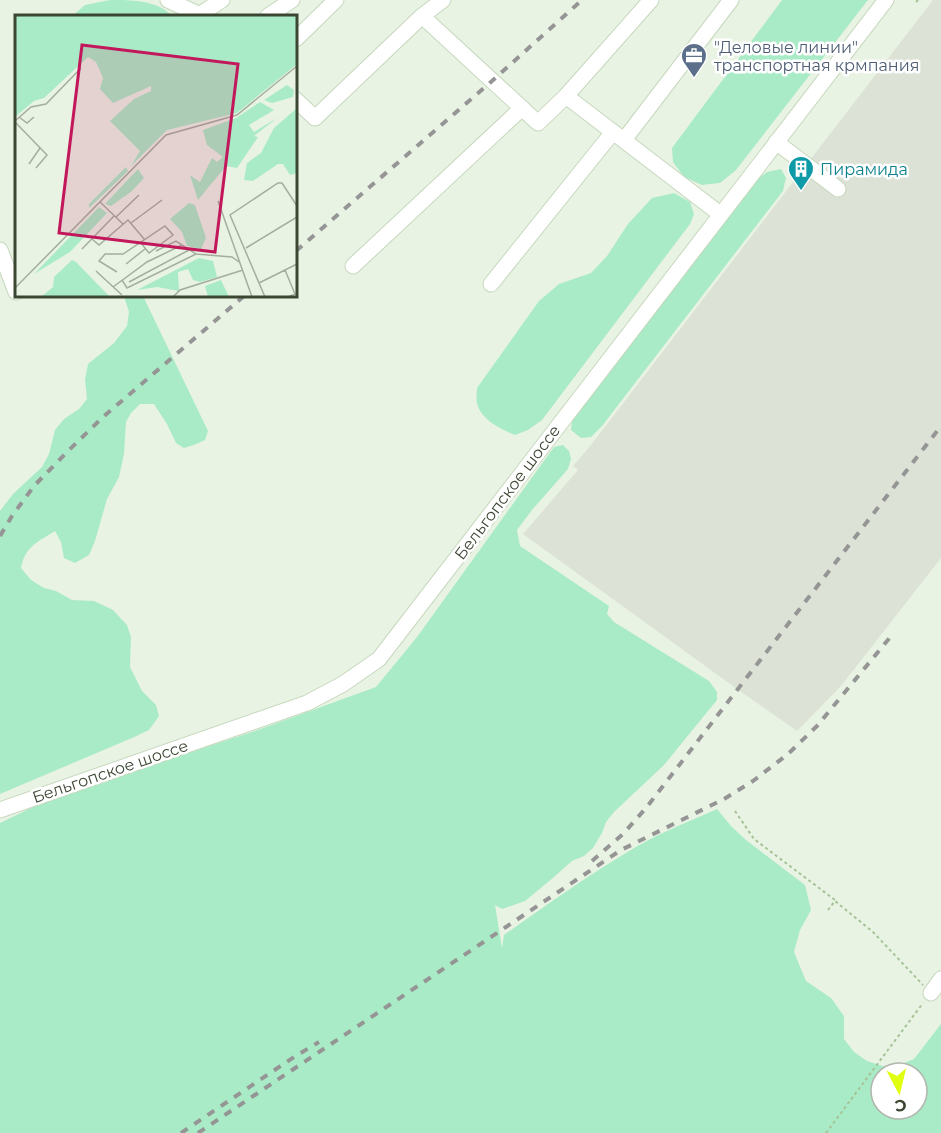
<svg xmlns="http://www.w3.org/2000/svg" width="941" height="1133" font-family="Montserrat,sans-serif">
<rect width="100%" height="100%" fill="#e9f3e4"/>
<path fill="#dce2d6" d="M933,0H941V558L841,686L797,731L737,689L523,534L578,470L573,466L591,445Z"/>
<g fill="#a9ebc6" fill-rule="evenodd">
<path d="M110,0C132,0 157,0 172,16H72L85,5Z"/>
<path d="M782,0H868L736,170L720,183L702,185L684,177L673,162L672,148Z"/>
<path d="M781,169L786,178L783,191L602,426L591,437L581,438L571,430L573,415L754,182L767,172Z"/>
<path d="M674,193L690,202L694,214L690,224L542,420L528,430L515,435C502,430 480,419 477,403C476,399 477,392 477,388L539,301L559,284L591,273L607,256L628,224L652,198Z"/>
<path d="M124,296H143L208,431L205,440L194,445L184,448L176,443L167,424L154,404H140L131,413L126,422L124,454L119,477L107,499L95,541L89,555L75,563L64,558L61,542L55,531C37,542 25,547 21,568L31,580L44,588L56,591L72,600L94,601L113,610L127,625L131,637L130,667L142,691L156,705L159,716L149,730L132,738L0,794V511L13,494L42,467L49,454L55,430L64,419L79,409L87,399L85,380L88,364L114,343L127,326L129,312Z"/>
<path d="M563,445L569,451L571,459L568,469L532,510L517,530L520,546L609,606L607,614L614,622L709,681L717,692V700L664,765L614,812L606,822L602,833L593,848L584,856L572,861L554,877L525,901L502,909L495,905L502,948L504,935C544,907 584,878 626,853C654,835 686,823 717,809L731,826L746,840L805,885L811,910L800,930L794,952L806,981L831,998L844,1016V1039L854,1052L867,1061L883,1066L899,1065L914,1059L941,1024V1133H0V823L52,798L71,791L255,731L376,687L406,741L376,687L417,637L554,447ZM881,1073H917V1109H881Z"/>
</g>
<g fill="none" stroke-linecap="round" stroke-linejoin="round">
<defs>
<g id="minor">
<path d="M168,0L202,16"/>
<path d="M199,15L222,0"/>
<path d="M268,16L292,0"/>
<path d="M422,16L538,123L566,96L651,0"/>
<path d="M296,39L336,0"/>
<path d="M566,96L720,214"/>
<path d="M296,100L315,118L422,16L443,0"/>
<path d="M624,140L731,0"/>
<path d="M776,142L838,189"/>
<path d="M0,250L16,292"/>
<path d="M353,266L522,108"/>
<path d="M491,284L613,132"/>
<path d="M0,810L307,703L343,684L379,659L886,0"/>
<path d="M931,993L941,979"/>
</g>
</defs>
<use href="#minor" stroke="#c6d8bd" stroke-width="17"/>
<g stroke="#a6c396" stroke-width="2" stroke-dasharray="3 3" stroke-linecap="butt">
<path d="M916,2L918,0"/>
<path d="M735,811L754,839L835,900"/>
<path d="M828,910L835,901L873,932L923,985"/>
<path d="M826,1133L923,1003"/>
</g>
<use href="#minor" stroke="#fff" stroke-width="15"/>
<g stroke="#959595" stroke-width="4" stroke-dasharray="8 8" stroke-linecap="butt">
<path d="M296,251L492,81L582,0"/>
<path d="M0,536L12,516L34,486L67,452L103,417L244,296"/>
<path d="M592,861L623,834L646,808L941,426"/>
<path d="M181,1133L294,1057L319,1042"/>
<path d="M198,1133L621,850L724,799L753,781L788,754L817,726L892,635"/>
</g>
</g>
<defs>
<symbol id="office-pin" viewBox="-11 -11 22 30"><path d="M0 17L-7.5 6A9.5 9.5 0 1 1 7.5 6Z" fill="#5c6f8a" stroke="#fff"/><path d="M-6-3h4V-5.5h4V-3h4V5H-6ZM-1-4.5V-3h2v-1.5ZM-6 0V1H6V0Z" fill="#fff"/></symbol>
<symbol id="building-pin" viewBox="-11 -11 22 30"><path d="M0 17L-7.5 6A9.5 9.5 0 1 1 7.5 6Z" fill="#0f9aa8" stroke="#fff"/><path d="M-4-6H4V6H1V3H-1V6H-4ZM-2.5-4.3h1.7v1.8h-1.7ZM.8-4.3h1.7v1.8H.8ZM-2.5-1h1.7V.8h-1.7ZM.8-1h1.7V.8H.8Z" fill="#fff"/></symbol>
</defs>
<g fill-rule="evenodd">
<use href="#office-pin" x="679" y="41" width="30" height="40"/>
<use href="#building-pin" x="786" y="154" width="30" height="40"/>
</g>
<g text-anchor="middle" stroke-width="5" stroke-linejoin="round" paint-order="stroke">
<g font-size="16" fill="#4e5e75" stroke="#fff" text-anchor="start">
<text x="714" y="53">"Деловые линии"<tspan x="714" dy="18">транспортная крмпания</tspan></text>
</g>
<g font-size="16" fill="#0d838f" stroke="#fff" text-anchor="start">
<text x="820" y="175">Пирамида</text>
</g>
<g font-size="16" fill="#3b4633" stroke="#fff">
<text transform="translate(507 492) rotate(-53)" y="6">Бельгопское шоссе</text>
<text transform="translate(110 771) rotate(-19)" y="6">Бельгопское шоссе</text>
</g>
</g>
<g transform="translate(15 15)">
<rect width="282" height="282" fill="#e9f3e4"/>
<path d="M0,0H282V49L222,98L152,115L116,151L125,136L95,106L119,84L136,76V71L98,88L85,74L88,63L81,47L73,42L29,83L19,86L0,102ZM272,70L279,75L278,82L257,88L249,85ZM245,87L259,95L234,110L239,117L262,103L239,121L243,122L222,153L211,151L183,185L175,160L185,167L197,143L202,147L208,142L192,130L188,115L221,103ZM282,93V158L275,160L268,149H263L238,166L229,165L232,148L246,138L259,113ZM111,152L113,156L74,193V189ZM123,154L129,163L117,176L96,191L90,189ZM174,188L180,190L191,223L186,234L172,231L167,217L155,204ZM84,192L92,198L55,237L19,259ZM184,243L198,246L202,262L185,267L178,265L173,254L163,257L164,276L142,272L122,275ZM57,245L61,247L95,282H26L38,272L39,262ZM206,265L214,282H193L190,271Z" fill="#a9ebc6"/>
<path fill="none" stroke="#a3ae9d" stroke-width="1.5" d="M4,102L12,108L19,102M0,106L16,92L31,89L66,53M0,107L32,140L21,153M14,149L25,133M203,186L237,282M85,187L108,209M101,202L124,180M116,208L147,185M77,224L84,230L113,205L130,225M231,233L282,202M67,234L99,201M141,236L161,226L181,239L217,242L224,247M111,249L130,234M270,255L280,279L273,282M81,256L107,280M102,257L84,246L90,239H108L150,211L158,220L134,238L126,228M107,265L112,273L181,239M114,267L174,235M244,268L282,249M98,272L132,247L167,230M0,273L151,120L222,100L282,51M158,282L165,275L228,255M250,282L215,200L263,168H267L282,191"/>
<path fill="#c2185b" fill-opacity="0.15" stroke="#c2185b" stroke-width="3" d="M67,30L223,49L200,237L44,218Z"/>
<rect width="282" height="282" fill="none" stroke="#3b4633" stroke-width="3"/>
</g>
<g transform="translate(899 1091) rotate(173)"><circle r="28" fill="#ffffff" stroke="#b1b5ad" stroke-width="1.5"/>
<path d="M0-4.5L10 22L0 15L-10 22Z" fill="#dfff0f"/>
<text y="-9" font-size="16" font-weight="bold" text-anchor="middle" fill="#3b4633">С</text>
</g>
</svg>
